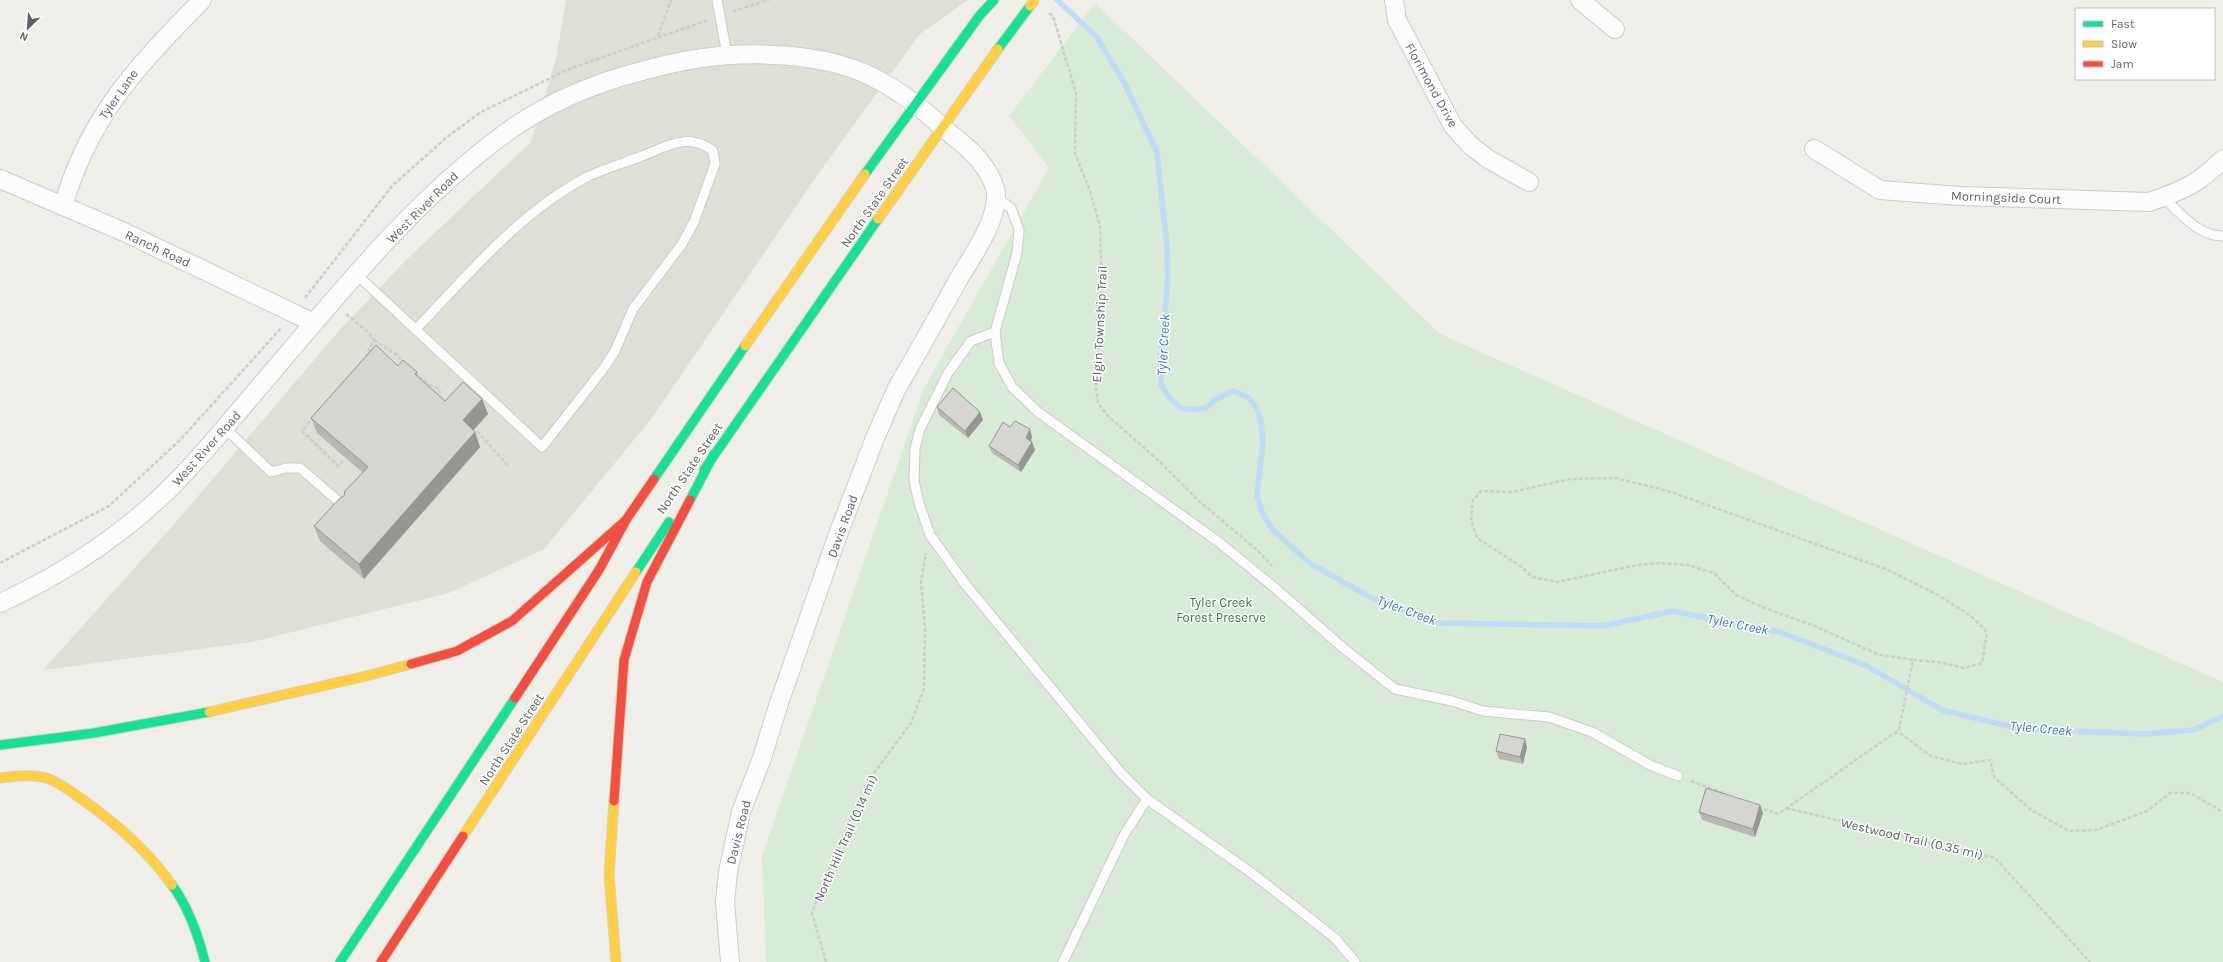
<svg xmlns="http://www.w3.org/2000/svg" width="2223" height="962" font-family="Karla,sans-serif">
<rect width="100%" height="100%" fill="#efeee9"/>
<path fill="#dfded7" d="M566,0H968L920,34L818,174L652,418L544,549L449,593L252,642L43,670L175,523L338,332L404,262L531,142L556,59Z"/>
<path fill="#d7ebd6" d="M1095,3L1440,334L2223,682V962H766L762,856L924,388L1049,168L1009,116Z"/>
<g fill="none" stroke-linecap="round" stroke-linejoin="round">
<path stroke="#bfdbf8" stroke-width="5.5" d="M1057,0L1096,36L1124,82L1157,153L1167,247L1168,279L1160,365L1161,385L1169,397L1181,408L1194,410L1206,408L1216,399L1234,391L1248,397L1257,408L1261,422L1263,442L1257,495L1262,512L1273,530L1311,564L1368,596L1438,623L1603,626L1672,611L1780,632L1867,666L1942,710L2020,729L2144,734L2194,730L2223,716"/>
<defs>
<g id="lane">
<path d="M717,0L727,55"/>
<path d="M996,197L1011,208L1019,230L1017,253L995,332L999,363L1012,387L1038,412L1220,543L1275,588L1342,647L1395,689L1452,701L1483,711L1549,717L1592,732L1650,765L1678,776"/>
<path d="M2163,197C2180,213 2198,236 2223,236"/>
<path d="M357,275L542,447L604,368L615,351L633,309L682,244L694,222L715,164L713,151C689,132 667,146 642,156C624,163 603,169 585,178C518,214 468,275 416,329"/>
<path d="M995,332L971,341L948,373L920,429L915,449L914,481L919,503L930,535L966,585L1121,773L1147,799L1253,874L1335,938L1355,962"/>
<path d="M225,428L271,472L286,468H300L345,507"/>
<path d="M1063,962L1124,835L1147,799"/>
</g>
<g id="street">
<path d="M1394,0L1397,20L1453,126L1470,145L1488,159L1529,182"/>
<path d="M1580,0L1615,29"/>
<path d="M1814,149L1880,190L1960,196L2149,202C2182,191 2198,184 2223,159"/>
<path d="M0,179L124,232L314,323"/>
<path d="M63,206C90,114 137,67 202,0"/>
<path d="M0,603C61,575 117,539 166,492C196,463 223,430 250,398C329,306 409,203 507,132C547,103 595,83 642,71C685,59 729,52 774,55C846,58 887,77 940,125C953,137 968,146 979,160C988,171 997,185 996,200C993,228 972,256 958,280C938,317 917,353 896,390L875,438L837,537L779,703L762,758L741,812L728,872L725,902L730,962"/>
</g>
<g id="fast">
<path d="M998,49L1030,6"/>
<path d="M865,174L980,15L994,0"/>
<path d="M704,470L878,219"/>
<path d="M654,479L745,346"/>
<path d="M690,500L714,454"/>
<path d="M636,572L669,522"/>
<path d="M0,745L94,733L209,712"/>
<path d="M172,885C189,908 198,934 205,962"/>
<path d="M340,962L515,698"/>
</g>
<g id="slow">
<path d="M878,219L998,49"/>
<path d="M745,346L865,174"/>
<path d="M209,712L366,676L411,664"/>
<path d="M0,778C15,776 31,774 46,778C60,782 71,792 83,800C117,824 148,851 172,885"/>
<path d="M614,801L609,874L616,962"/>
<path d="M463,836L636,572"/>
</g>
<g id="jam">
<path d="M411,664L457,651L512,621L626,520"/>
<path d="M515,698L599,570L626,520L654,479"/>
<path d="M614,801L624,660L647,582L690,500"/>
<path d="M381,962L463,836"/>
</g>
</defs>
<use href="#lane" stroke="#cbcbca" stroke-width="11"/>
<use href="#street" stroke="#cbcbca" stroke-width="20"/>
<use href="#fast" stroke="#d7d1b6" stroke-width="11"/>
<use href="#slow" stroke="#d7d1b6" stroke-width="11"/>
<use href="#jam" stroke="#d7d1b6" stroke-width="11"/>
<g stroke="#cacfcc" stroke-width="2.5" stroke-dasharray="4 2" stroke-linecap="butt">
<path d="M733,11L769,0"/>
<path d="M1049,13L1053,16L1076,93L1075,153L1090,191L1100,226L1102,293L1096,388L1098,403L1107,415L1159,461L1198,500L1258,551L1272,566"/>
<path d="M658,36L671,0"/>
<path d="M305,298L392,186L447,137L481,112L569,69L708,20"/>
<path d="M346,314L368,332L374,340L366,356"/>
<path d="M374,340L397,355L404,362"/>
<path d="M415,373L428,384L439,389L442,400"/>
<path d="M314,417L302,431L338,466L344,460"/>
<path d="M477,431L509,467"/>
<path d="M0,563L109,506L180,440L282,327"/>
<path d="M1894,733H1900L1931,756L1962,764L1990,760L1994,777L2031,810L2069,831L2096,830L2147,811L2170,793H2190L2223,812"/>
<path d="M1691,781L1726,794"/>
<path d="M1758,807L1778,814L1899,730L1913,660L1938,662L1964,668L1982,663L1987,632L1971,616L1938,595L1888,570L1671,492L1616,478L1570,479L1512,492L1481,491L1473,500L1471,521L1477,538L1522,567L1532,577L1557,582L1632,566L1656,563L1688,565L1714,573L1736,595L1762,607L1817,627L1877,654L1913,660"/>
<path d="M1786,808L1995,858L2090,962"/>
<path d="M826,962L812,913L827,873L868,781L911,723L924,688L925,629L921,581L926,553"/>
</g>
<use href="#lane" stroke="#fdfcfc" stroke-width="9"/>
<use href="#street" stroke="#fdfcfc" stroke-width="18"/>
<use href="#fast" stroke="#16e098" stroke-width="9"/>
<use href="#slow" stroke="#ffcf43" stroke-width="9"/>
<use href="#jam" stroke="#f24e42" stroke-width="9"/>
<defs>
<path id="slow-bridge" d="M1030,6L1035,0"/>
</defs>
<use href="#slow-bridge" stroke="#d7d1b6" stroke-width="11" stroke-linecap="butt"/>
<use href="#slow-bridge" stroke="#ffcf43" stroke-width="9"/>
</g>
<g fill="#b7b7b5">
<path d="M398,366L417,372L418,377L445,401L482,399L488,414L473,430L480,447L364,579L320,541L314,526L344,496L363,473L317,433L311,418Z"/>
<path d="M937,407L983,420L968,438L939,415Z"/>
<path d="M1010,427L1032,437L1031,441L1032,442L1035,450L1021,472L992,453L989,446Z"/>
<path d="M1527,747L1523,764L1499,759L1496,751Z"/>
<path d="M1760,805L1763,813L1755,837L1702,820L1699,812Z"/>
</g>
<g fill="#959593">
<path d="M482,399L488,414L469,435L463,420Z"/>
<path d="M980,412L983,420L968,438L965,431Z"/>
<path d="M1030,429L1032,437L1029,445L1026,438Z"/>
<path d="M475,432L480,447L364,579L359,564Z"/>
<path d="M1032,442L1035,450L1021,472L1018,465Z"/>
<path d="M1525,739L1527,747L1523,764L1520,757Z"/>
<path d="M1760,805L1763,813L1755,837L1753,829Z"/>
</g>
<g fill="#d5d5d2" stroke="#959593">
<path d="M376,345L398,366L403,360L417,372L415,374L445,401L463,382L482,399L463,420L475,432L359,564L314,526L340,498L344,496L345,491L368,467L311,418Z"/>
<path d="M953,388L980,412L965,431L937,407Z"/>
<path d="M1015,421L1030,429L1026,438L1032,442L1018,465L989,446L1003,422L1010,427Z"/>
<path d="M1500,734L1525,739L1520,757L1496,751Z"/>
<path d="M1706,788L1760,805L1753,829L1699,812Z"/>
</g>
<g text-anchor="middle" stroke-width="3" stroke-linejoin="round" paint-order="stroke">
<g font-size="13" fill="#5f6268" stroke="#fff">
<text transform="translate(1432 85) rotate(61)" y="5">Florimond Drive</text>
<text transform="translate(118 94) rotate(-55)" y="5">Tyler Lane</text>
<text transform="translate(2006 197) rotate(2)" y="5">Morningside Court</text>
<text transform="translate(874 202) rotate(-55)" y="5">North State Street</text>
<text transform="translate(422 207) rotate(-45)" y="5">West River Road</text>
<text transform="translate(158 248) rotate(25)" y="5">Ranch Road</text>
<text transform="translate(1099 324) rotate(-87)" y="5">Elgin Township Trail</text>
<text transform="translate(206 448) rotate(-48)" y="5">West River Road</text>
<text transform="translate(689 468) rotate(-56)" y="5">North State Street</text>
<text transform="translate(842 526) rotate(-70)" y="5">Davis Road</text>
<text transform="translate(511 739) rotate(-57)" y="5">North State Street</text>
<text transform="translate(738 832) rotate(-76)" y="5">Davis Road</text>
<text transform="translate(845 838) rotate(-66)" y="5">North Hill Trail (0.14 mi)</text>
<text transform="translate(1912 838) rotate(13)" y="5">Westwood Trail (0.35 mi)</text>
</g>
<g font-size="13" fill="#31833c" stroke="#fff">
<text x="1221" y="607">Tyler Creek<tspan x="1221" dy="15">Forest Preserve</tspan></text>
</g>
<g font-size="14" font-style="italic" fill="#4377c0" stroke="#fff">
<text transform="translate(1163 345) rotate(-87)" y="5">Tyler Creek</text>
<text transform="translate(1407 610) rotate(20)" y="5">Tyler Creek</text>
<text transform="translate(1738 624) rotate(11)" y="5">Tyler Creek</text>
<text transform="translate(2041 728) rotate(5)" y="5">Tyler Creek</text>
</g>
</g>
<rect x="2075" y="8" width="140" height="72" fill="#ffffff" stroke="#bfc0c3"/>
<rect x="2083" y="21" width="20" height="6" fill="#16e098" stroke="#bfc0c3"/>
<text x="2111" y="28" font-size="12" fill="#5f6268">Fast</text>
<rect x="2083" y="41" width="20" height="6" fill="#ffcf43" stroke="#bfc0c3"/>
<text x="2111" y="48" font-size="12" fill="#5f6268">Slow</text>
<rect x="2083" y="61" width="20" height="6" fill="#f24e42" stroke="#bfc0c3"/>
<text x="2111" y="68" font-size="12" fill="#5f6268">Jam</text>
<g transform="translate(28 28) rotate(205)" stroke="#ffffff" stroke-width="3" paint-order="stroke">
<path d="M0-3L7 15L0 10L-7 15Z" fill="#5f6268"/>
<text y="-6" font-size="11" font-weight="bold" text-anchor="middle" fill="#5f6268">N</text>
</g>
</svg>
